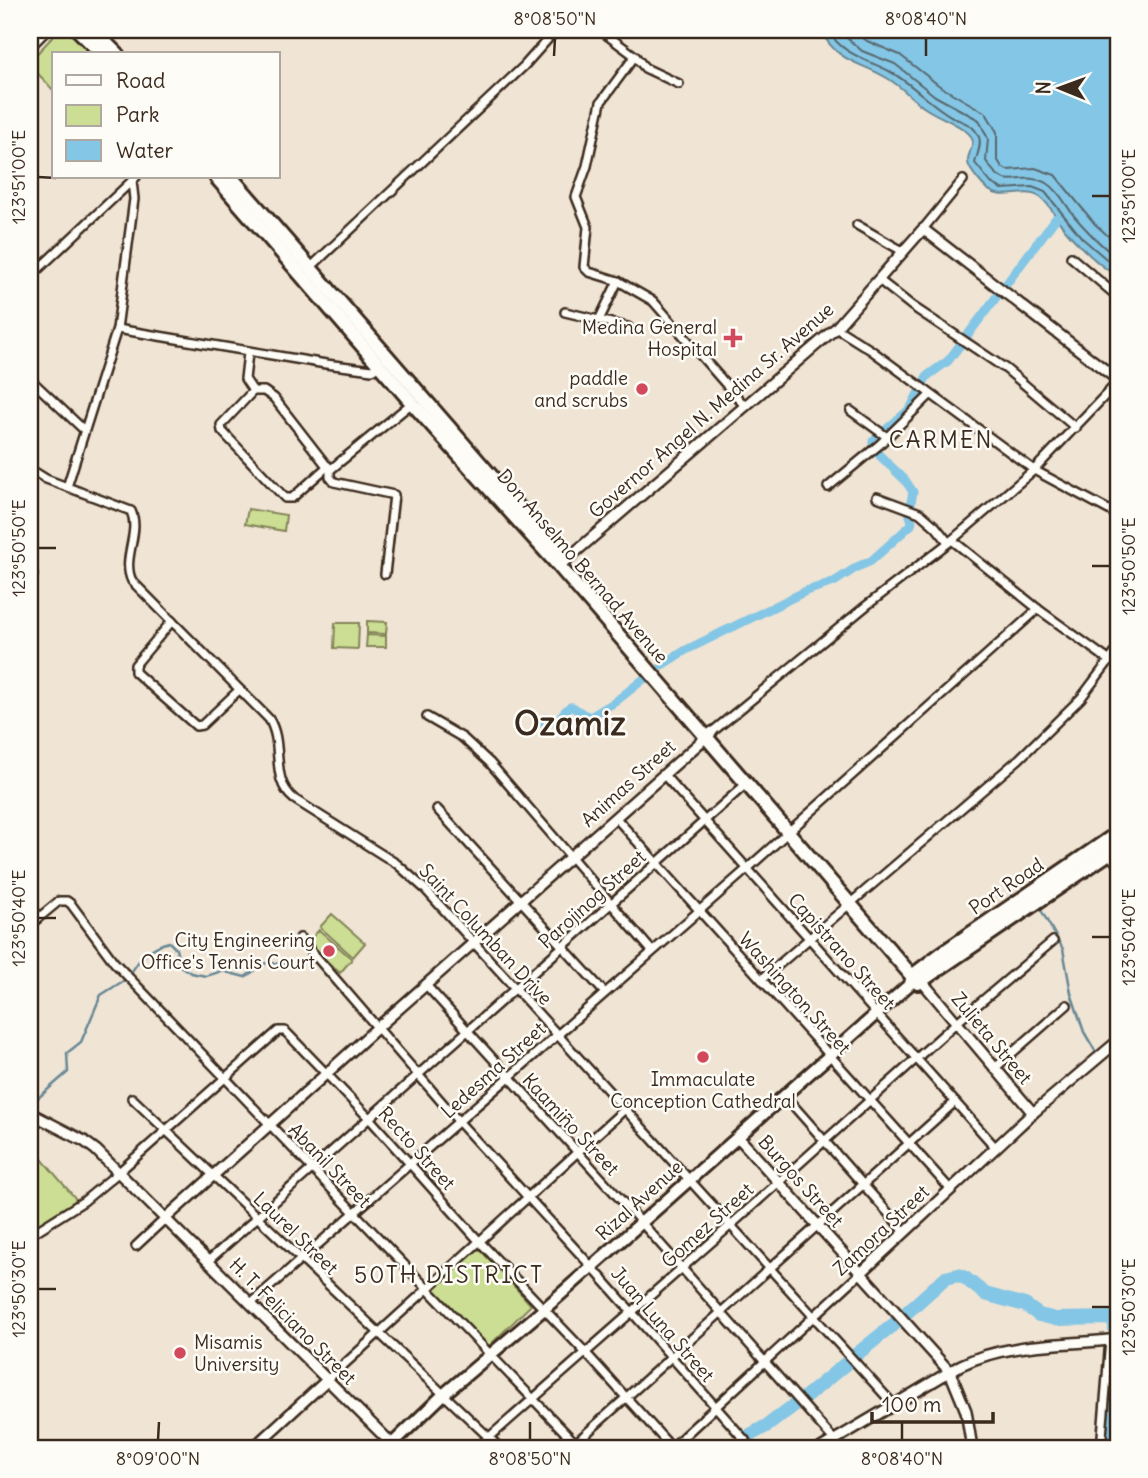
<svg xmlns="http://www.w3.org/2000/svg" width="1148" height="1478" font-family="Delius,sans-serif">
<rect width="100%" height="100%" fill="#f0e4d4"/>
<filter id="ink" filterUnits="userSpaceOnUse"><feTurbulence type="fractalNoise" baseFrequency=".0143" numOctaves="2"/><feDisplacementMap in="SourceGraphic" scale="14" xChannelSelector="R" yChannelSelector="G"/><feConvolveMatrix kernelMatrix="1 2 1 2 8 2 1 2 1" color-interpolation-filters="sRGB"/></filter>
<g filter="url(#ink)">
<g fill="#cbde93" stroke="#838458" stroke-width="2">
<path d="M59,30H71L95,54H54V91L30,65V61Z"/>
<path d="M248,509L286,515L284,531L245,524Z"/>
<path d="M367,621L387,622L386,634L367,633Z"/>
<path d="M335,623H359L358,649L334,648Z"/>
<path d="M367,635L386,636V647H366Z"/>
<path d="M332,914L365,943L353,957L320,927Z"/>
<path d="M319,930L352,959L340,973L307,943Z"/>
<path d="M30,1145L76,1199L74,1202L30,1231Z"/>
<path d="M477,1245L531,1305L488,1347L433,1288Z"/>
</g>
<path fill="#84c6e5" stroke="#678895" stroke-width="2" d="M820,30H1118V277C1097,264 1079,246 1063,227C1056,218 1050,204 1040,197C1021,185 1001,207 981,183C977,178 967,167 968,161C968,150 979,141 967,132C955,122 938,117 925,108C912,99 901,86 887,78C859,61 839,64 820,30Z"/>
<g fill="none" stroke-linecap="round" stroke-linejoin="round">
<g stroke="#58686e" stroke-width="2">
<path d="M828,30C841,54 866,59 889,71C912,83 930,105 954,118C965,123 974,125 979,137C982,146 977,154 975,163L991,183L1002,189L1032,187L1045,192L1082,238L1118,269"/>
<path d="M838,30L862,51L895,64L935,96L979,120L988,139L986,161C1008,196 1018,169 1047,183C1059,190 1066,206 1075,217C1088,232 1102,247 1118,258"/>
<path d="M852,30L867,41L900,55L941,87L986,113L997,132V159L1002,167L1007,170L1035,168L1055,175L1095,224L1118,245"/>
</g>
<g stroke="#678895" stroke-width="2.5">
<path d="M1041,910L1063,949L1071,993L1084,1032L1097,1054"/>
<path d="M131,973C140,957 152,946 169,942L176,949L180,966L191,973L206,976L222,971L245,977L266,963L289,964"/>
<path d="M30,1105L68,1072L67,1053L81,1042L101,995L128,978"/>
</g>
<g stroke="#84c6e5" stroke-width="9">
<path d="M662,665L686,650L806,591L834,582L857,567L871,561L911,525L912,522L909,512L913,492L905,480L873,449V441L910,409L927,376L948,361L1056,218"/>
<path d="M538,723L547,718L557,721C576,697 568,709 590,717L615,702L645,678"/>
</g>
<g stroke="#84c6e5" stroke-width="14">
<path d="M905,1314L945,1278L958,1275L965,1278L985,1294L1025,1305L1039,1315L1056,1319L1115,1318V1336"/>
<path d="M857,1354L897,1322"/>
<path d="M803,1399L849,1361"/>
<path d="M750,1435L768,1425L797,1403"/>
<path d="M736,1448L743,1442"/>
<path d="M1106,1448L1115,1346"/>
</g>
<defs>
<g id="minor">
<path d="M600,30L635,56L645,68L679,84"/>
<path d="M30,47L47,30"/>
<path d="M635,56L601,102L587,166L576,197L588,227L584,267L589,272L618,281L653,301L744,405"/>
<path d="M857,225L904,252"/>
<path d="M923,229L963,180"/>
<path d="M1071,257L1118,297"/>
<path d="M310,268L524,66L556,30"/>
<path d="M30,277L136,177"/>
<path d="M879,280L912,306L1006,369L1076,428"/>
<path d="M565,312L628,327"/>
<path d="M599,320L618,281"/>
<path d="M836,328L871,350L1034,470L1118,515"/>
<path d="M117,329L326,364L372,370L380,366"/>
<path d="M248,353L245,379L253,391L221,425L222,431L285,498H292L328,466"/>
<path d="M30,379L84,430"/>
<path d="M253,391H264L274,398L330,470L412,403"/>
<path d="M851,411L887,437"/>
<path d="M30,469L46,479L131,511C141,533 121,559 132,581L269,719C285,745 269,779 294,799L397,864L425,889L894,1405"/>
<path d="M330,470V477L334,482L394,495L385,574"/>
<path d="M67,487L117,329L134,199L132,181"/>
<path d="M828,487L879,445L930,395"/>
<path d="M877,497L920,513L936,527L948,542"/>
<path d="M952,540L1038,609L1110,661"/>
<path d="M30,573L33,575"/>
<path d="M172,621L135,665V672L196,726L202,725L239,690"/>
<path d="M427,717L463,738L490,763L652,951"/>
<path d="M712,732L866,606L952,540L1034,470L1118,382"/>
<path d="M664,775L996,1148"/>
<path d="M437,809L604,992"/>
<path d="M616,818L951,1190"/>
<path d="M30,925L59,901H67L71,904L114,962L580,1448"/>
<path d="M300,938L459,1122L591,1266L752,1448"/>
<path d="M762,979L1019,759L1081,698L1118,649"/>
<path d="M426,985L641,1222L834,1440"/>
<path d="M995,1068L1067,1005"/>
<path d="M784,1095L905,1232"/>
<path d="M132,1098L500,1448"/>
<path d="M30,1235L84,1201L119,1172L278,1031H285L369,1118L479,1241L585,1352L672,1448"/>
<path d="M136,1246L166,1218"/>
<path d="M208,1261L746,784"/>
<path d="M250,1304L747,869L1038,609"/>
<path d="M327,1380L625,1109"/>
<path d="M477,1448L732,1224L956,1023L1053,941"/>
<path d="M570,1448L955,1102"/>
<path d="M671,1448L861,1273"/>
<path d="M1101,1448L1110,1340"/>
</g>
<g id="tertiary">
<path d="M559,566L836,328L923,229L1118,380"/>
<path d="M1105,849L1118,863"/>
<path d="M923,979L925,985L1033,1113"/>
<path d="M30,1113L84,1141L96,1150L392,1444"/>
<path d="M738,1137L950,1372L966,1411L972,1448"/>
<path d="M166,1218L377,1028L712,732"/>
<path d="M861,1273L1033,1113L1118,1041"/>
<path d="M253,1448L327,1380"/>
<path d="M821,1448L961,1365C1011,1341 1065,1346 1118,1339"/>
</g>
<path id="secondary" d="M388,1448L444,1394L543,1310L910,984L912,976"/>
<g id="primary">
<path d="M78,30L102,54"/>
<path d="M93,30L117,54"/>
<path d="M216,177L412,403L559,566L918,983L1118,847"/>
<path d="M231,177L561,556"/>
<path d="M912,976L941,954L1118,833"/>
</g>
</defs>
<use href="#minor" stroke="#3b2a1e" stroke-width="12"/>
<use href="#tertiary" stroke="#3b2a1e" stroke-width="14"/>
<use href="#secondary" stroke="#3b2a1e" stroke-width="16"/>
<use href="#primary" stroke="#3b2a1e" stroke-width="18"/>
<use href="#minor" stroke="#fdfcf7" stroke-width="7"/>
<use href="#tertiary" stroke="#fdfcf7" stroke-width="9"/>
<use href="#secondary" stroke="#fdfcf7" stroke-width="10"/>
<use href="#primary" stroke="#fdfcf7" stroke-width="12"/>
</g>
</g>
<path fill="none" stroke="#3b2a1e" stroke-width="2.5" d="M554,56L555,38M926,56V38M38,177L56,178M1092,196H1110M38,548H56M1092,566H1110M38,918H56M1092,937H1110M38,1289H56M1092,1307H1110M158,1440L159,1422M530,1440V1422M902,1440V1422"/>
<g fill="#d1495b" stroke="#fdfcf7" stroke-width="2.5">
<path d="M729.5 327.5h7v7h7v7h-7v7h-7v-7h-7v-7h7z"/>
<circle cx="642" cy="389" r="7"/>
<circle cx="329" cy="951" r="7"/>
<circle cx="703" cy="1057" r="7"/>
<circle cx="180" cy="1353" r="7"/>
</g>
<g text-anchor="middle" stroke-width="5" stroke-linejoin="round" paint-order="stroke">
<g font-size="19" fill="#3b2a1e" stroke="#fdfcf7" text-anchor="end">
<text x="717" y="334">Medina General<tspan x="717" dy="22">Hospital</tspan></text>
<text x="628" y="385">paddle<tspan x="628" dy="22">and scrubs</tspan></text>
<text x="315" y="947">City Engineering<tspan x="315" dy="22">Office's Tennis Court</tspan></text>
<text x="703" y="1086" text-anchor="middle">Immaculate<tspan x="703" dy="22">Conception Cathedral</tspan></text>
<text x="194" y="1349" text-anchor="start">Misamis<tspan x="194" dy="22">University</tspan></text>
</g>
<g font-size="19" fill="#3b2a1e" stroke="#fdfcf7">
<text transform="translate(711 410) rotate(-41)" y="7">Governor Angel N. Medina Sr. Avenue</text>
<text transform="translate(583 566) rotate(49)" y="7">Don Anselmo Bernad Avenue</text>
<text transform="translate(628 783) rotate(-42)" y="7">Animas Street</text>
<text transform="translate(1006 886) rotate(-34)" y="7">Port Road</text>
<text transform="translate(592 899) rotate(-42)" y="7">Parojinog Street</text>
<text transform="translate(486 934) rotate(47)" y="7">Saint Columban Drive</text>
<text transform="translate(842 951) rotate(48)" y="7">Capistrano Street</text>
<text transform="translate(795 993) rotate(48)" y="7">Washington Street</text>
<text transform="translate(992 1038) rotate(50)" y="7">Zulieta Street</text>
<text transform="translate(493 1070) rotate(-42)" y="7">Ledesma Street</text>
<text transform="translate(571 1124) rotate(47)" y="7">Kaamiño Street</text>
<text transform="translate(417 1148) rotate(48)" y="7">Recto Street</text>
<text transform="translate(330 1165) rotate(46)" y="7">Abanil Street</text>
<text transform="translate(801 1181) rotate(48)" y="7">Burgos Street</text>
<text transform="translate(639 1200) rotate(-42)" y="7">Rizal Avenue</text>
<text transform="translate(707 1225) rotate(-42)" y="7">Gomez Street</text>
<text transform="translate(881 1230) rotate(-43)" y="7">Zamora Street</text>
<text transform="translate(296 1233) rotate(44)" y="7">Laurel Street</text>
<text transform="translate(293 1321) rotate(45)" y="7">H. T. Feliciano Street</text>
<text transform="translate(663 1324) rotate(49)" y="7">Juan Luna Street</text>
</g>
<g font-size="23" letter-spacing="2" fill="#3b2a1e" stroke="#fdfcf7">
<text x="941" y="448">CARMEN</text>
<text x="449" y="1283">50TH DISTRICT</text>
</g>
<g font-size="33" font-weight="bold" fill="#3b2a1e" stroke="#fdfcf7">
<text x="570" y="735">Ozamiz</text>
</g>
</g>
<rect width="1148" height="1478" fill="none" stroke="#fdfcf7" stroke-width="77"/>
<rect x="52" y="52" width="228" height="126" fill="#fdfcf7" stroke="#afa8a0" stroke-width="2"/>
<rect x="66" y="75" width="35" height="10" fill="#fdfcf7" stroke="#afa8a0" stroke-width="2"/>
<text x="116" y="88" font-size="21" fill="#3b2a1e">Road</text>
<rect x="66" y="105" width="35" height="21" fill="#cbde93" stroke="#afa8a0" stroke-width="2"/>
<text x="116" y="122" font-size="21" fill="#3b2a1e">Park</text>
<rect x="66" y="140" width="35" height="21" fill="#84c6e5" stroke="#afa8a0" stroke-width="2"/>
<text x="116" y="158" font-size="21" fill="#3b2a1e">Water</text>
<g transform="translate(1060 88) rotate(271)" stroke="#fdfcf7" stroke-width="5" paint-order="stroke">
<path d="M0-5L12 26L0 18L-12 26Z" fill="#3b2a1e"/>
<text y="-10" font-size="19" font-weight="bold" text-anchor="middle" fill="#3b2a1e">N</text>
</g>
<path d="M872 1412v10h121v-10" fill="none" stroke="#3b2a1e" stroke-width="3.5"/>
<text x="882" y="1412" font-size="21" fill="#3b2a1e" stroke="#fdfcf7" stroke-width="5" paint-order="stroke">100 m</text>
<rect x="38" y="38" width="1072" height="1402" fill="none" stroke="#3b2a1e" stroke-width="2.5"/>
<g font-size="18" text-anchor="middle" fill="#3b2a1e">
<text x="555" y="25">8°08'50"N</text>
<text x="926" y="25">8°08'40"N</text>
<text transform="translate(19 177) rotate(-90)" y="6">123°51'00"E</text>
<text transform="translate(1129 196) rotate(-90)" y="6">123°51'00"E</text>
<text transform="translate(19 548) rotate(-90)" y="6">123°50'50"E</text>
<text transform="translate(1129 566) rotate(-90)" y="6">123°50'50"E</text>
<text transform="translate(19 918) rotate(-90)" y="6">123°50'40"E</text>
<text transform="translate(1129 937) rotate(-90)" y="6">123°50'40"E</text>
<text transform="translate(19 1289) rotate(-90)" y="6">123°50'30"E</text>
<text transform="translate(1129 1307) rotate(-90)" y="6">123°50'30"E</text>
<text x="158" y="1465">8°09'00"N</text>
<text x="530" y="1465">8°08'50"N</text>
<text x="902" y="1465">8°08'40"N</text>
</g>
</svg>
